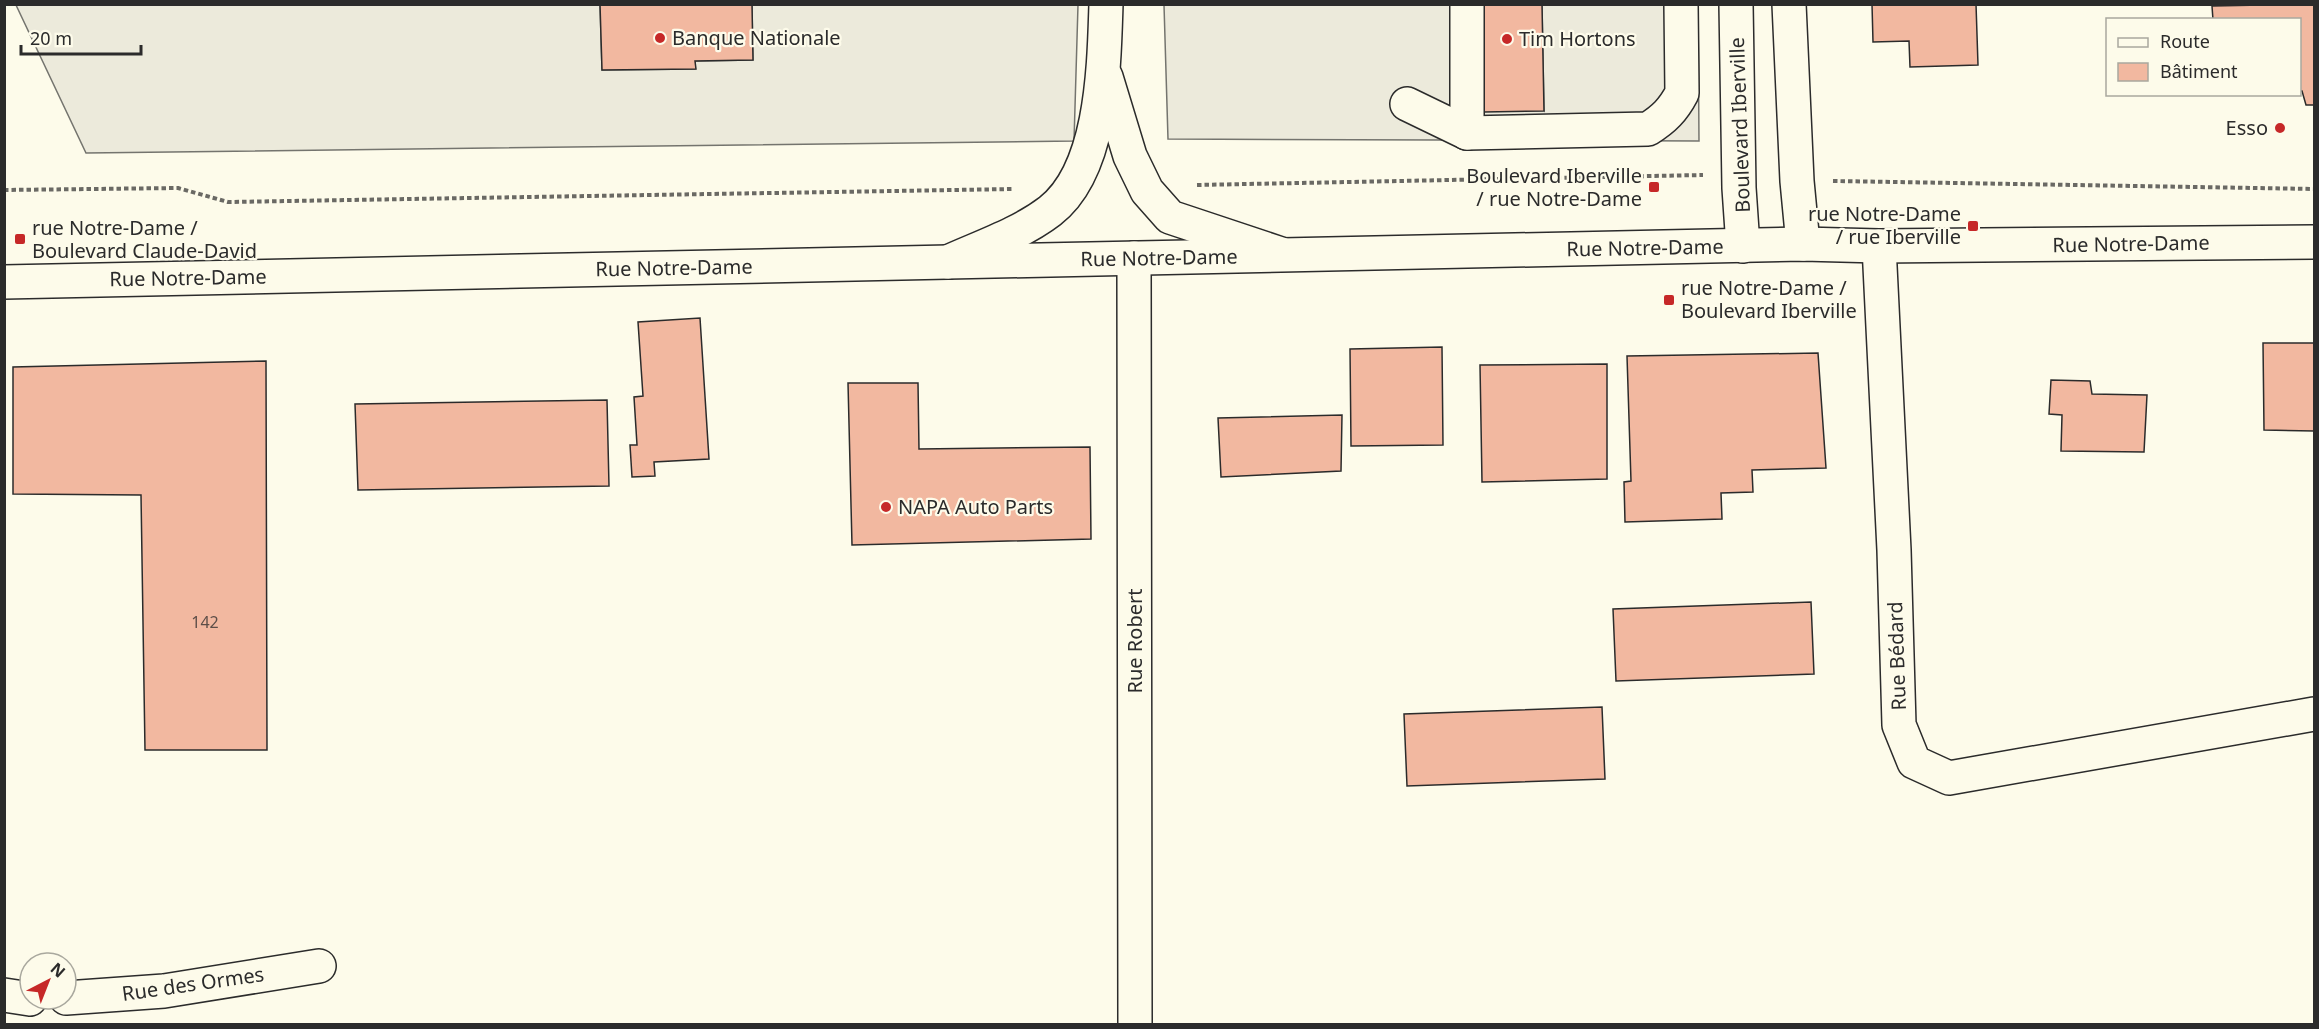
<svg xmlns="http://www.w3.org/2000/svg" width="2319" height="1029" font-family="'Noto Sans',sans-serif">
<rect width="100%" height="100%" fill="#fdfbea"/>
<g fill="#eceadb" stroke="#74746e" stroke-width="1.5">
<path d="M16,5H600L602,70L695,69V61L753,60L752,5H1078L1074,141L86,153Z"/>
<path d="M1164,5H1482L1544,110L1542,5H1698L1699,141L1168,139Z"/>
</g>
<g fill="#f2b8a0" stroke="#2b2b2b" stroke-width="1.5">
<path d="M600,4H752L753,60L695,61L696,69L602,70Z"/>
<path d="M1482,4H1542L1544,111L1484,112Z"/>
<path d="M1872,4H1976L1978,65L1910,67L1909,41L1873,42Z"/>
<path d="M2314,4V105H2306L2302,91H2300V20H2213L2212,6Z"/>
<path d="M700,318L709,459L654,462L655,476L632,477L630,445H637L634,397L643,396L638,322Z"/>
<path d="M2263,343H2314V431L2264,430Z"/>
<path d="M1442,347L1443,445L1351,446L1350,349Z"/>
<path d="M1818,353L1826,468L1752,470L1753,492L1721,493L1722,519L1625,522L1624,482L1631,481L1627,356Z"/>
<path d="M266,361L267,750H145L141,495L13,494V367Z"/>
<path d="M1607,364V479L1482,482L1480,365Z"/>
<path d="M2051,380L2090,381L2092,394L2147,395L2144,452L2061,451L2062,415L2049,414Z"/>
<path d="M848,383H918L919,449L1090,447L1091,539L852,545Z"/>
<path d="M607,400L609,486L358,490L355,404Z"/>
<path d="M1342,415L1341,471L1221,477L1218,418Z"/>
<path d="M1811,602L1814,674L1616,681L1613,609Z"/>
<path d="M1602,707L1605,779L1407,786L1404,714Z"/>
</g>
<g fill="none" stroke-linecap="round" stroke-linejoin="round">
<defs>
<g id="minor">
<path d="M1736,4L1739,188L1743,246"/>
<path d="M1789,4L1797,181L1803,244"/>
<path d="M1106,77L1130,156L1147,191L1170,217L1281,254"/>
<path d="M1407,104L1467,133L1648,129C1664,119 1673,110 1682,93L1681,4"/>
<path d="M1467,133V4"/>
<path d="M1879,246L1894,550L1899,725L1914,762L1949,778L2314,714"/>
<path d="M1134,258L1135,1024"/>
<path d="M948,262C981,247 1020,234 1050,211C1103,170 1104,66 1106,4"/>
<path d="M4,995L30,999"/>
<path d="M66,998L164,991L319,966"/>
</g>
<path id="major" d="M4,282L1803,244L1879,246L2314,242"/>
</defs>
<use href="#minor" stroke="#2b2b2b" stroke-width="36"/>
<use href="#major" stroke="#2b2b2b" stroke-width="36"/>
<g stroke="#6a6964" stroke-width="4" stroke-dasharray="4.5 3" stroke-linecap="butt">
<path d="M1833,181L2314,189"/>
<path d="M1197,185L1703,175"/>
<path d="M4,190L178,188L228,202L1013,189"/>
</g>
<use href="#minor" stroke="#fdfbea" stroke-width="33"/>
<use href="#major" stroke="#fdfbea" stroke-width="33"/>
</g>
<g fill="#c62828" stroke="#fdfbea" stroke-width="2">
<circle cx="660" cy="38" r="6"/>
<circle cx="1507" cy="39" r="6"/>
<circle cx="2280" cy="128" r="6"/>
<rect x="1648" y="181" width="12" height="12" rx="3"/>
<rect x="1967" y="220" width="12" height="12" rx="3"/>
<rect x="14" y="233" width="12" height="12" rx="3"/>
<rect x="1663" y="294" width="12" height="12" rx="3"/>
<circle cx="886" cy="507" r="6"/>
</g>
<g text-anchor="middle" stroke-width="4.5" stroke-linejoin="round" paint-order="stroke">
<g font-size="16" fill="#5d4e48">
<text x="205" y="628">142</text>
</g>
<g font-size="20" fill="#2b2b2b" stroke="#fdfbea" text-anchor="start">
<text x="672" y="45">Banque Nationale</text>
<text x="1519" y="46">Tim Hortons</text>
<text x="2268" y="135" text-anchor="end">Esso</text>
<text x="1642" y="183" text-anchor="end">Boulevard Iberville<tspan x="1642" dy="23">/ rue Notre-Dame</tspan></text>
<text x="1961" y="221" text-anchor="end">rue Notre-Dame<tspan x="1961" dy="23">/ rue Iberville</tspan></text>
<text x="32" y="235">rue Notre-Dame /<tspan x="32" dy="23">Boulevard Claude-David</tspan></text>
<text x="1681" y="295">rue Notre-Dame /<tspan x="1681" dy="23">Boulevard Iberville</tspan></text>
<text x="898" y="514">NAPA Auto Parts</text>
</g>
<g font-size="20" fill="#2b2b2b" stroke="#fdfbea">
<text transform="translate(1740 125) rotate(-92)" y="7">Boulevard Iberville</text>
<text transform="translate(2131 244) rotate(-1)" y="7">Rue Notre-Dame</text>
<text transform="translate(1645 248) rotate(-1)" y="7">Rue Notre-Dame</text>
<text transform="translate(1159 258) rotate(-1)" y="7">Rue Notre-Dame</text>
<text transform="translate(674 268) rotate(-1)" y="7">Rue Notre-Dame</text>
<text transform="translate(188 278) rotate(-1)" y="7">Rue Notre-Dame</text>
<text transform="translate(1135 641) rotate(-90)" y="7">Rue Robert</text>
<text transform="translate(1897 656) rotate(-92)" y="7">Rue Bédard</text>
<text transform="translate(193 984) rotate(-8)" y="7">Rue des Ormes</text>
</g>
</g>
<rect width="2319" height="1029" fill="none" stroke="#2b2b2b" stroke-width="12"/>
<rect x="2106" y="18" width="195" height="78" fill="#fdfbea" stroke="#a9a89e" stroke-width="1.5"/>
<rect x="2118" y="38" width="30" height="9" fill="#fdfbea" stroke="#a9a89e" stroke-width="1.5"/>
<text x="2160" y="48" font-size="18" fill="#2b2b2b">Route</text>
<rect x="2118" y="63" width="30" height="18" fill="#f2b8a0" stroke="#a9a89e" stroke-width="1.5"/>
<text x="2160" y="78" font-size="18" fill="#2b2b2b">Bâtiment</text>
<g transform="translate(48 981) rotate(42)"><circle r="28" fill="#fdfbea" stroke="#a9a89e" stroke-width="1.5"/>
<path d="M0-4.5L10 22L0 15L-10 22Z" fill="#c62828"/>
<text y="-9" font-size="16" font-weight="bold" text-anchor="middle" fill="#2b2b2b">N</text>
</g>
<path d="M21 45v9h120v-9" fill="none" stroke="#2b2b2b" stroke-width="3"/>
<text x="30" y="45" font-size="18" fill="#2b2b2b" stroke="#fdfbea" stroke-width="4.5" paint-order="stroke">20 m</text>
</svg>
